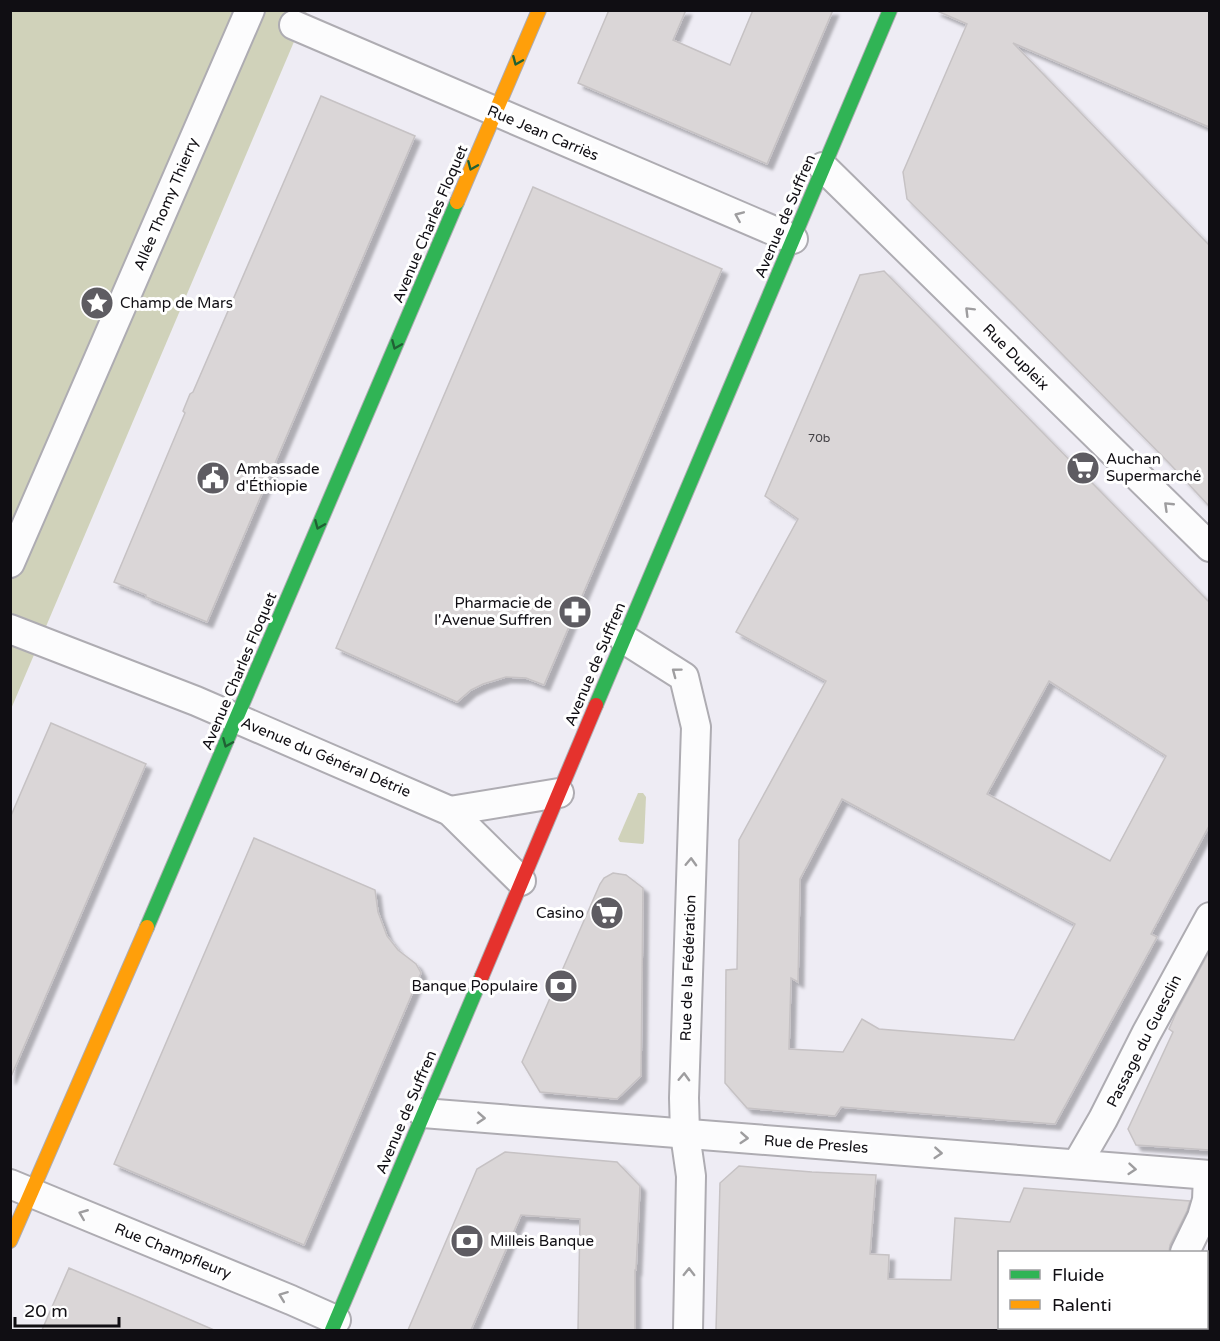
<svg xmlns="http://www.w3.org/2000/svg" width="1220" height="1341" font-family="'Varela Round',sans-serif">
<defs>
<filter id="shadow"><feDropShadow dx="5.5" dy="5.5" stdDeviation="1.5" flood-color="#0004"/></filter>
</defs>
<rect width="100%" height="100%" fill="#eeecf4"/>
<g fill="#d0d2ba">
<path d="M11,11H307L11,709Z"/>
<path d="M638,793H643L646,797L644,842L643,844L620,842L618,839Z"/>
</g>
<g fill="#dad6d7" stroke="#c6c2c4" stroke-width="1.5" fill-rule="evenodd" filter="url(#shadow)">
<path d="M609,10H686L673,40L730,65L753,10H833L767,164L578,83Z"/>
<path d="M935,10H1209V127L1013,43L1209,245V506L1170,464L1011,302L907,199L903,172L967,24Z"/>
<path d="M321,96L415,136L207,622L146,597V595L114,582L185,413L183,411L190,394L193,392Z"/>
<path d="M533,187L722,269L544,685L526,678L506,677L483,684L471,690L457,702L336,648Z"/>
<path d="M884,271L1209,602V826L1151,934L1157,937L1055,1124L841,1107L835,1116L747,1108L725,1083L726,970L737,969L739,840L826,681L736,632L798,519L765,496L860,275ZM1049,681L1166,756L1110,861L987,794ZM842,799L1075,924L1014,1040L879,1029L862,1019L843,1052L789,1049L791,978L798,982L800,879Z"/>
<path d="M51,723L146,764L10,1079V818Z"/>
<path d="M254,838L375,890L378,912L387,936L398,950L416,964L421,973L304,1245L114,1164Z"/>
<path d="M613,873L626,875L643,888L641,1076L617,1099L540,1092L522,1062L600,884L604,878Z"/>
<path d="M1209,952V1150L1136,1145L1128,1129L1173,1032L1169,1029L1176,1013Z"/>
<path d="M505,1152L617,1162L640,1186L636,1270H635V1330H578L580,1219L521,1215L471,1330H408L477,1169Z"/>
<path d="M739,1166L812,1172L876,1175L870,1254L889,1255L888,1279L951,1280L955,1218L1010,1222L1024,1188L1190,1201L1187,1211L1170,1245L1169,1252H999V1330H716L720,1183Z"/>
<path d="M69,1268L140,1298L214,1330H42Z"/>
</g>
<g fill="none" stroke-linecap="round" stroke-linejoin="round">
<defs>
<g id="street">
<path d="M294,25L793,239"/>
<path d="M823,167L1210,547"/>
<path d="M10,563L250,10"/>
<path d="M10,629L196,701L450,811L521,881"/>
<path d="M624,639L684,677L696,727L684,1098L685,1134L691,1176L688,1330"/>
<path d="M450,811L559,793"/>
<path d="M423,1113L1210,1175"/>
<path d="M1077,1164L1103,1119L1146,1034L1210,917"/>
<path d="M10,1184L291,1300L336,1320"/>
<path d="M1185,1252L1202,1217L1207,1200L1208,1175"/>
<path d="M1150,1330L1151,1328"/>
</g>
<g id="fast">
<path d="M596,705L890,10"/>
<path d="M147,927L457,202"/>
<path d="M332,1330L482,976"/>
</g>
<g id="slow">
<path d="M457,202L539,10"/>
<path d="M10,1241L147,927"/>
</g>
<path id="jam" d="M482,976L596,705"/>
</defs>
<use href="#street" stroke="#aeacb2" stroke-width="32"/>
<use href="#fast" stroke="#aeacb2" stroke-width="16"/>
<use href="#slow" stroke="#aeacb2" stroke-width="16"/>
<use href="#jam" stroke="#aeacb2" stroke-width="16"/>
<use href="#street" stroke="#fcfcfd" stroke-width="28"/>
<use href="#fast" stroke="#30b455" stroke-width="14"/>
<use href="#slow" stroke="#ff9f0a" stroke-width="14"/>
<use href="#jam" stroke="#e5322d" stroke-width="14"/>
</g>
<defs><path id="oneway-chevron" d="M-2-3.5L2.5 0L-2 3.5" fill="none" stroke-width="1.6" stroke-linecap="round" stroke-linejoin="round" transform="scale(1.5)"/></defs>
<g stroke="#206134">
<use href="#oneway-chevron" transform="translate(517 61) rotate(113)"/>
<use href="#oneway-chevron" transform="translate(472 166) rotate(113)"/>
<use href="#oneway-chevron" transform="translate(396 345) rotate(113)"/>
<use href="#oneway-chevron" transform="translate(319 525) rotate(113)"/>
<use href="#oneway-chevron" transform="translate(227 743) rotate(113)"/>
</g>
<g stroke="#9e9d9f">
<use href="#oneway-chevron" transform="translate(739 216) rotate(-157)"/>
<use href="#oneway-chevron" transform="translate(969 311) rotate(-135)"/>
<use href="#oneway-chevron" transform="translate(1168 506) rotate(-136)"/>
<use href="#oneway-chevron" transform="translate(676 672) rotate(-143)"/>
<use href="#oneway-chevron" transform="translate(691 862) rotate(-88)"/>
<use href="#oneway-chevron" transform="translate(684 1077) rotate(-88)"/>
<use href="#oneway-chevron" transform="translate(481 1118) rotate(4)"/>
<use href="#oneway-chevron" transform="translate(744 1138) rotate(4)"/>
<use href="#oneway-chevron" transform="translate(938 1153) rotate(4)"/>
<use href="#oneway-chevron" transform="translate(1132 1169) rotate(5)"/>
<use href="#oneway-chevron" transform="translate(83 1214) rotate(-158)"/>
<use href="#oneway-chevron" transform="translate(689 1272) rotate(-89)"/>
<use href="#oneway-chevron" transform="translate(283 1296) rotate(-159)"/>
</g>
<defs>
<symbol id="sight-disc" viewBox="-11 -11 22 22"><circle r="9.5" fill="#5e5c62" stroke="#fff"/><path d="M0-6L1.8-2.2L6-1.7L2.9 1.2L3.7 5.4L0 3.3L-3.7 5.4L-2.9 1.2L-6-1.7L-1.8-2.2Z" fill="#fff"/></symbol>
<symbol id="supermarket-disc" viewBox="-11 -11 22 22"><circle r="9.5" fill="#5e5c62" stroke="#fff"/><path d="M-6-5.5h2.5l.6 2H6L4.5 2H-2.5L-4.4-4H-6ZM-1.5 3.2a1.3 1.3 0 1 0 .1 0ZM3 3.2a1.3 1.3 0 1 0 .1 0Z" fill="#fff"/></symbol>
<symbol id="civic-disc" viewBox="-11 -11 22 22"><circle r="9.5" fill="#5e5c62" stroke="#fff"/><path d="M-.6-6.5H3V-4.5H.6V-3L4-1V1h2V6H-6V1h2V-1L-.6-3ZM-1.2 2.5V6h2.4V2.5Z" fill="#fff"/></symbol>
<symbol id="pharmacy-disc" viewBox="-11 -11 22 22"><circle r="9.5" fill="#5e5c62" stroke="#fff"/><path d="M-2-6h4v4h4v4h-4v4h-4v-4h-4v-4h4Z" fill="#fff"/></symbol>
<symbol id="bank-disc" viewBox="-11 -11 22 22"><circle r="9.5" fill="#5e5c62" stroke="#fff"/><path d="M-6-4H6V4H-6ZM0-2.3a2.3 2.3 0 1 0 0 4.6a2.3 2.3 0 1 0 0-4.6Z" fill="#fff"/></symbol>
</defs>
<g fill-rule="evenodd">
<use href="#sight-disc" x="78" y="284" width="38" height="38"/>
<use href="#supermarket-disc" x="1064" y="449" width="38" height="38"/>
<use href="#civic-disc" x="194" y="459" width="38" height="38"/>
<use href="#pharmacy-disc" x="556" y="593" width="38" height="38"/>
<use href="#supermarket-disc" x="588" y="894" width="38" height="38"/>
<use href="#bank-disc" x="542" y="967" width="38" height="38"/>
<use href="#bank-disc" x="448" y="1222" width="38" height="38"/>
</g>
<g text-anchor="middle" stroke-width="6" stroke-linejoin="round" paint-order="stroke">
<g font-size="12" fill="#424044">
<text x="819" y="442">70b</text>
</g>
<g font-size="15" fill="#100e13" stroke="#fff">
<text transform="translate(543 133) rotate(23)" y="5">Rue Jean Carriès</text>
<text transform="translate(166 204) rotate(-67)" y="5">Allée Thomy Thierry</text>
<text transform="translate(785 216) rotate(-67)" y="5">Avenue de Suffren</text>
<text transform="translate(430 224) rotate(-67)" y="5">Avenue Charles Floquet</text>
<text transform="translate(1016 357) rotate(45)" y="5">Rue Dupleix</text>
<text transform="translate(595 664) rotate(-67)" y="5">Avenue de Suffren</text>
<text transform="translate(239 671) rotate(-67)" y="5">Avenue Charles Floquet</text>
<text transform="translate(326 757) rotate(23)" y="5">Avenue du Général Détrie</text>
<text transform="translate(688 968) rotate(-88)" y="5">Rue de la Fédération</text>
<text transform="translate(1144 1041) rotate(-63)" y="5">Passage du Guesclin</text>
<text transform="translate(406 1112) rotate(-67)" y="5">Avenue de Suffren</text>
<text transform="translate(816 1144) rotate(4)" y="5">Rue de Presles</text>
<text transform="translate(173 1251) rotate(22)" y="5">Rue Champfleury</text>
</g>
<g font-size="15" fill="#100e13" stroke="#fff" text-anchor="start">
<text x="120" y="308">Champ de Mars</text>
<text x="1106" y="464">Auchan<tspan x="1106" dy="17">Supermarché</tspan></text>
<text x="236" y="474">Ambassade<tspan x="236" dy="17">d'Éthiopie</tspan></text>
<text x="552" y="608" text-anchor="end">Pharmacie de<tspan x="552" dy="17">l'Avenue Suffren</tspan></text>
<text x="584" y="918" text-anchor="end">Casino</text>
<text x="538" y="991" text-anchor="end">Banque Populaire</text>
<text x="490" y="1246">Milleis Banque</text>
</g>
</g>
<rect width="1220" height="1341" fill="none" stroke="#100e13" stroke-width="24"/>
<rect x="998" y="1251" width="210" height="78" fill="#ffffff" stroke="#9f9fa1" stroke-width="1.5"/>
<rect x="1010" y="1270" width="30" height="9" fill="#30b455" stroke="#9f9fa1" stroke-width="1.5"/>
<text x="1052" y="1281" font-size="18" fill="#100e13">Fluide</text>
<rect x="1010" y="1300" width="30" height="9" fill="#ff9f0a" stroke="#9f9fa1" stroke-width="1.5"/>
<text x="1052" y="1311" font-size="18" fill="#100e13">Ralenti</text>
<path d="M15 1317v9h104v-9" fill="none" stroke="#100e13" stroke-width="3"/>
<text x="24" y="1317" font-size="18" fill="#100e13" stroke="#ffffff" stroke-width="4.5" paint-order="stroke">20 m</text>
</svg>
